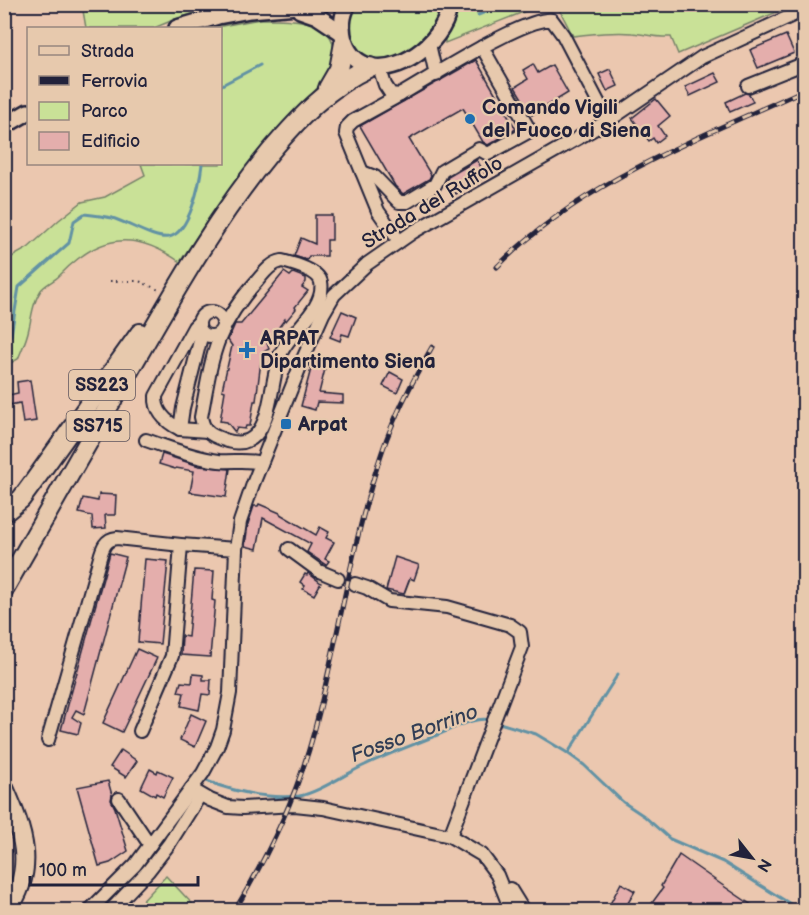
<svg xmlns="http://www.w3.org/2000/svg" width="809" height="915" font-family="'Balsamiq Sans',sans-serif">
<rect width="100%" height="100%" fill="#ebc7af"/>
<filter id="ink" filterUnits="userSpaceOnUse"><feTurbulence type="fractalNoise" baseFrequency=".0167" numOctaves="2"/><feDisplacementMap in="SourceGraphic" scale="12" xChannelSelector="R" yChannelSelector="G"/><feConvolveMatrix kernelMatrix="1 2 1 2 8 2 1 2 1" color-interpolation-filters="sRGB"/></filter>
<g filter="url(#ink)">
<g fill="#c9e197" stroke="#768269" stroke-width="1.5">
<path d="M82,5V4L225,5L178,18L154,28H86Z"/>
<path d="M357,5H440L441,7C438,32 406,64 379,61C350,57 340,25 357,5Z"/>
<path d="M460,5H541L445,43V37Z"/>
<path d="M557,5H793L678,54L671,37C657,38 645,34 632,33C612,31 593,34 573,36Z"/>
<path d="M260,19C285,19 334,16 334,52C335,73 314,92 301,105C254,152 216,206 180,262C133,229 98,235 59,276C54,281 46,284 41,290C33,302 32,315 29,328C27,339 22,349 18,359L5,366L4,240L12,257L28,248L59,220L82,202L105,197L145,175L141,164H220V28H211Z"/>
<path d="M166,876L198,910H134Z"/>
</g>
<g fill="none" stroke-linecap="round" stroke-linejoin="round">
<g stroke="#6292a4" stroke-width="3">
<path d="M478,15L506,4"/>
<path d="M220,86L260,65"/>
<path d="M4,344L11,335L19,287L69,243L74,221L84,214C94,215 103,216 112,218C127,222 155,240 169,237C190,233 200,182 202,164"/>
<path d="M496,722L536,734L566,752L584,765L623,802L644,816L670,839L723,862L800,910"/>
<path d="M568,753L618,674"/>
<path d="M204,780C234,792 266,799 299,796C316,794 347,773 365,765C390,753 416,744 442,733C455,728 476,716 490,720"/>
</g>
</g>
<g fill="#e4aeac" stroke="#22223b" stroke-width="1.5">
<path d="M786,35L794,53L758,68L750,50Z"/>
<path d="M476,60L516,129L488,145L483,142L463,108L409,139L431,175L429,179L403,194L395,186L360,126Z"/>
<path d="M533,64L538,73L552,65L568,93L532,115L515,87L528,79L523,70Z"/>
<path d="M610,69L618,86L607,91L599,74Z"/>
<path d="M715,73L720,82L690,96L685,87Z"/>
<path d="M745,93L749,94L753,102L730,112L726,102Z"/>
<path d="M656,99L670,116L658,126L665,136L656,143L653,138L649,141L632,118Z"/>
<path d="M477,160L486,176L456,194L447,179L448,177Z"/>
<path d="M315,215H332V240H327V256H309L307,260L294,256L301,238L315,244Z"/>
<path d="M284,272L290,276L293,273L306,278V282L302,287L308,291L295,307L296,309L286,321L285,319L267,343L269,349L262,353L256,401H254L250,426H246L245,429L237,428L235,432L227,422L220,421L225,391L222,390L232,346L228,340L235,324H241Z"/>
<path d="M342,311L356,317L349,336L342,334L340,341L330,337Z"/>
<path d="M312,365L325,369L319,393L343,395V403L317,402L315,410L301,406Z"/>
<path d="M390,372L403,379L397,393L383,386Z"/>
<path d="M30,380L36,421L23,423L20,403L4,406V396L18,393L17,382Z"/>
<path d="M162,454L199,466L230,469L226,497L190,492L194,471L176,468L175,469L159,464Z"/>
<path d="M99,494L116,495L115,515H105L106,528L93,529L92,516L79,513L83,498L98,501Z"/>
<path d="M259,504L280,513V514L316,535L320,527L329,532L326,538L334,542L325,559L329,561L326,565L307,552L311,544L263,518L257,549L245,546L248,524L254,506H258Z"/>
<path d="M110,553L126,557L84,714L76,710L72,717L81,723L78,734L61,730Z"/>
<path d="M395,557L419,565L414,580L410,578L404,594L386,590Z"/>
<path d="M145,559L168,561L160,644L138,642Z"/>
<path d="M194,570L214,571L212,600L215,601L210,657L181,655L182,636L188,637Z"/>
<path d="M308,573L321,583L314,595L303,589L305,586L300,582L305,574L307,575Z"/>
<path d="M137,649L157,658L122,732L103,723Z"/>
<path d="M193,674L203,675V680H211L210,695L202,694L199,710L181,706L184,693L178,692L181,682L192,683Z"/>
<path d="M191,714L206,721L195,747L180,740Z"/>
<path d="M121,750L137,761L126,777L110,767Z"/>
<path d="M150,769L157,773L158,770L173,777L163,797L156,793L155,796L141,788Z"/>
<path d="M108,781L112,795L111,800L115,808L128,851L110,863L99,866L77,787Z"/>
<path d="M679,855L725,887L759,910H663L652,903L663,888L661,886Z"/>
<path d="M621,883L635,891L624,910H617L609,906Z"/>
</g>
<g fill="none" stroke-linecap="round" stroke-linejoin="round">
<defs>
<g id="minor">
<path d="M429,44L436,75"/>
<path d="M379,67L385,85L391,94L400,95C428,79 526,16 552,20L563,35L608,121"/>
<path d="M748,86L798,66L804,61"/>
<path d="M362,172L375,177L399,202H407L435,185L442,171L479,149L488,154L530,131L482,47"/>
<path d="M399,241L378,211L346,133L347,127L353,121L400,95"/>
<path d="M282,261C293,264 318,270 321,282C326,308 290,332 281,353C267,383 276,464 217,437C207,433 203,428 201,417C212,358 214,328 257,281C264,273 271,263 282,261Z"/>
<circle cx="211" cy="324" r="12"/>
<path d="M199,322L194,327L156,396C155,412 166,422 180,429L183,408L202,333"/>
<path d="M180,429L207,431"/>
<path d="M146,440C170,448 194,458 219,461C234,462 247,459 261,463"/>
<path d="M289,549L319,571L338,579"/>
<path d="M355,584L367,588L389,601L447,607L510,625L520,632L522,647L450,836"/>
<path d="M140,731L172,656L181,545"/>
<path d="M48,740L99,561C102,550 104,539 117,538L181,545L236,549"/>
<path d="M191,789L210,800L228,807L243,808L295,805L323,808L450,836L482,855L497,875L511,910"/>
<path d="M119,799L150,845"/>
<path d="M510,889L523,910"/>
<path d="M90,910L135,865L203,773L217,747L223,730L230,693L236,549L240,522L253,484L303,359L323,314L334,295L367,264L413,232L608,121L702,57L804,10"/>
<path d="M111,910L148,871L169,844L200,795"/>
</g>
<g id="major">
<path d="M348,4C335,27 344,62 373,67C405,72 448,37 449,4"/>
<path d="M300,10L317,16L341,32"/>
<path d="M177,28L218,16L250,10L321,4"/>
<path d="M4,126L28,112"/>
</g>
<g id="highway">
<path d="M328,88L339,69L344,43"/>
<path d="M4,513L21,499L32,484L140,333"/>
<path d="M4,589C45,518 86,447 126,376C171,298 214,220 271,151C300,117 329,86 370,67"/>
<path d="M4,788C23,831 37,869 7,910"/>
</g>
</defs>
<use href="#minor" stroke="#22223b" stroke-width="16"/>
<use href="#major" stroke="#22223b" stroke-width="20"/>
<use href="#highway" stroke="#22223b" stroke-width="22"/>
<path stroke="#22223b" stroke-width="2" stroke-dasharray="1.5 4.5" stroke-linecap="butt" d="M110,281H139L159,290"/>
<use href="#minor" stroke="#e7c9ad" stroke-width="12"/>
<use href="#major" stroke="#e7c9ad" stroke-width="15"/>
<use href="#highway" stroke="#e7c9ad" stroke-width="18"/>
<defs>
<g id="rail">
<path d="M497,267C583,181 697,139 804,90"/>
<path d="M235,910C269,854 297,796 314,732C339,639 351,541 383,449C395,414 413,380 432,347"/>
</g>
</defs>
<use href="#rail" stroke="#22223b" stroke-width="5"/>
<use href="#rail" stroke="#e7c9ad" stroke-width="3" stroke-dasharray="9" stroke-linecap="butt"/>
</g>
</g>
<g fill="#1f6fb2" stroke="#e7c9ad" stroke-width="2">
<circle cx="470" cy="119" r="6"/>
<path d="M244 341h6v6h6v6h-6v6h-6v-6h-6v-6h6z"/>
<rect x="280" y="418" width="12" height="12" rx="3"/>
</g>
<g text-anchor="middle" stroke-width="4.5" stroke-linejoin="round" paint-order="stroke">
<g fill="#e7c9ad" stroke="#5d545d" stroke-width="1.5">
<rect x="69" y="370" width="66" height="30" rx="4.5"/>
<rect x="66.5" y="411" width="63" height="30" rx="4.5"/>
</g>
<g font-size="18" font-weight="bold" fill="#22223b">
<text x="102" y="391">SS223</text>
<text x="98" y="432">SS715</text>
</g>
<g font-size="20" font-weight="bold" fill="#22223b" stroke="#e7c9ad" text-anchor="start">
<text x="482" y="114">Comando Vigili<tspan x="482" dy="23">del Fuoco di Siena</tspan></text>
<text x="260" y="345">ARPAT<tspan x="260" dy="23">Dipartimento Siena</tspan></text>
<text x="298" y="431">Arpat</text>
</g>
<g font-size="20" fill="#22223b" stroke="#e7c9ad">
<text transform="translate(432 202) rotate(-31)" y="7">Strada del Ruffolo</text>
</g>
<g font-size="21" font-style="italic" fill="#323e55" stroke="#e7c9ad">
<text transform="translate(414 733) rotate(-20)" y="7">Fosso Borrino</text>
</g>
</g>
<rect width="809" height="915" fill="none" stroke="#e7c9ad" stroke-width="24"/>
<rect x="12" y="12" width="785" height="891" fill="none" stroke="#22223b" stroke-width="2" filter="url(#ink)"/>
<rect x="27" y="27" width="195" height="138" fill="#e7c9ad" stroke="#98867f" stroke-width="1.5"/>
<rect x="39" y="46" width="30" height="9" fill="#e7c9ad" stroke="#98867f" stroke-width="1.5"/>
<text x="81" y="57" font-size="18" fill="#22223b">Strada</text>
<rect x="39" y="76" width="30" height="9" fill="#22223b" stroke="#98867f" stroke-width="1.5"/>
<text x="81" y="87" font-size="18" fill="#22223b">Ferrovia</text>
<rect x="39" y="102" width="30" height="18" fill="#c9e197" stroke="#98867f" stroke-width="1.5"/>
<text x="81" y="117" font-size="18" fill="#22223b">Parco</text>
<rect x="39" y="132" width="30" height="18" fill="#e4aeac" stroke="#98867f" stroke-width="1.5"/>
<text x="81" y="147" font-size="18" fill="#22223b">Edificio</text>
<g transform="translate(752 858) rotate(121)" stroke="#e7c9ad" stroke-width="4.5" paint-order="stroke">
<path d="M0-4.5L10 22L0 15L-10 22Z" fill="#22223b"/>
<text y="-9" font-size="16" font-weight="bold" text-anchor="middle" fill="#22223b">N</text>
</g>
<path d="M30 876v9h168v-9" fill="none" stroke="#22223b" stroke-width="3"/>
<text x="39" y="876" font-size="18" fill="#22223b" stroke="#e7c9ad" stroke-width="4.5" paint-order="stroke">100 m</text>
</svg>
